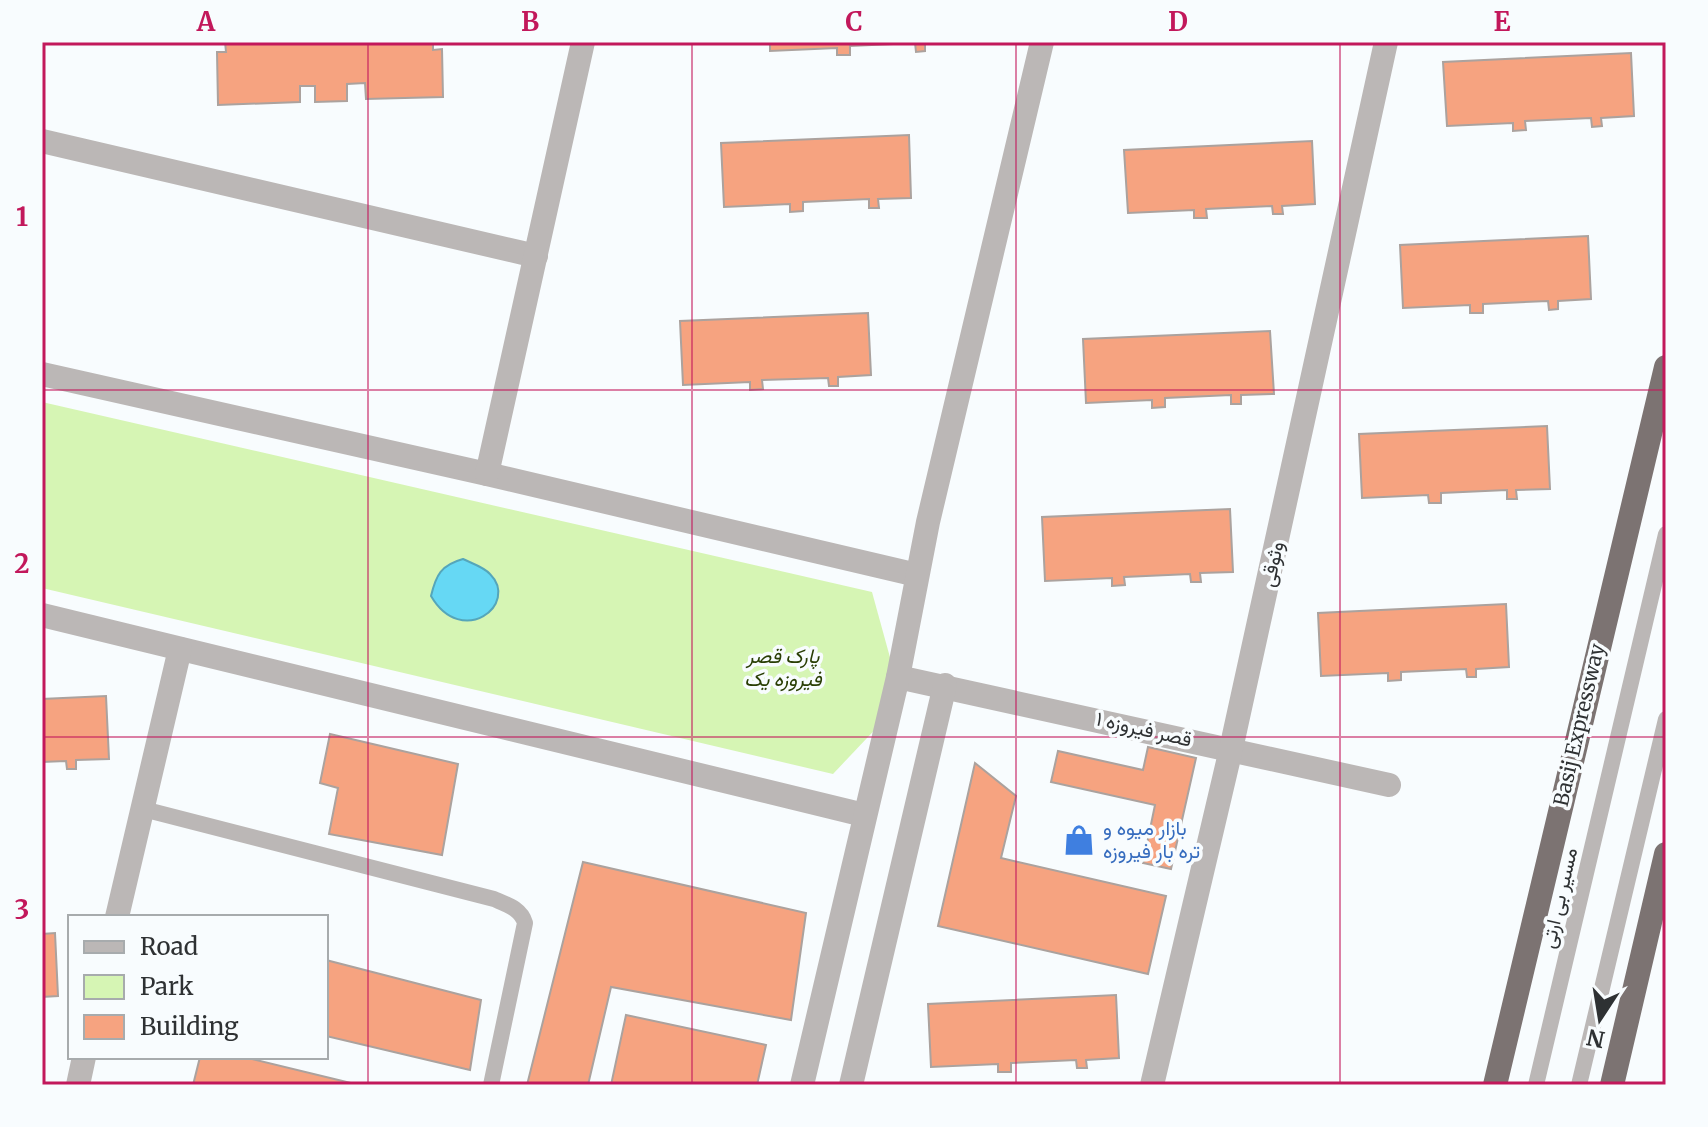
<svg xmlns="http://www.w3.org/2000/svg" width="1708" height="1127" font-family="Merriweather,Vazirmatn,serif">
<rect width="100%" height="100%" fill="#f8fcfe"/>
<path fill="#d6f5b4" d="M42,402L872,592L902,701L833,774L42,588Z"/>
<path fill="#66d8f4" stroke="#55a6ba" stroke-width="2" d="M463,559C471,563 484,567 490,574C520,604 462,649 431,596C436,575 441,565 463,559Z"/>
<g fill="#f6a380" stroke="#aba29e" stroke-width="2">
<path d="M225,42H433V50L442,49L443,97L366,99L365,83L347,84V101L315,102V86H300V102L218,105L217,52H226Z"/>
<path d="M770,42H945L925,43V51L916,52L915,43L850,46V55H837V48L770,51Z"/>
<path d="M1631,53L1634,116L1601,118L1602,126L1592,127L1591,118L1525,121L1526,130L1513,131V123L1447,126L1443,62Z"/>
<path d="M909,135L911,198L878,199L879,208H869V199L803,202V211L790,212V204L724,207L721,143Z"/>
<path d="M1312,141L1315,204L1282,206L1283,214H1273L1272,206L1206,209L1207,218H1194V210L1128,213L1124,150Z"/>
<path d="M1588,236L1591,299L1558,301V309L1549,310L1548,301L1483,304V313H1470V305L1403,308L1400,245Z"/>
<path d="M868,313L871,375L838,377V386H829L828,378L762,380L763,389L750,390V382L683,385L680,321Z"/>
<path d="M1270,331L1274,394L1241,395V404H1231V395L1165,398V407L1152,408V400L1086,403L1083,339Z"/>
<path d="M1547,426L1550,489L1516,490L1517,499H1507V490L1441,493V503H1429L1428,495L1362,498L1359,434Z"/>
<path d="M1230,509L1233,572L1200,573L1201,582H1191L1190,574L1124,577L1125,585L1112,586V578L1045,581L1042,517Z"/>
<path d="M1506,604L1509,667L1476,669V677H1467L1466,669L1401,672V680L1388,681V673L1321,676L1318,613Z"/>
<path d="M106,696L109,759L76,760V769H67L66,761L42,762V699Z"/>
<path d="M330,734L458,764L442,855L329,834L338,788L320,783Z"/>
<path d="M1148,747L1196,758L1171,869L1143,863L1155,805L1051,782L1058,751L1143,770Z"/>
<path d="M975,763L1016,796L1001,858L1166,896L1148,974L938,926Z"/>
<path d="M583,862L806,913L791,1020L611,987L588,1085H527Z"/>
<path d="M55,933L58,996L42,997V934Z"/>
<path d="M326,960L481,1000L470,1070L326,1036Z"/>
<path d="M1116,995L1119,1058L1086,1060L1087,1068H1077L1076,1060L1011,1063V1072H998V1064L931,1067L928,1004Z"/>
<path d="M626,1015L766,1045L757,1085H611Z"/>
<path d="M200,1057H244L359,1085H193Z"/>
</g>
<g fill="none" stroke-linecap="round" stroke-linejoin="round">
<g stroke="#bbb7b6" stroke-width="16">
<path d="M143,809L494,899C508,905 521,909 525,923L491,1085"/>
<path d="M1536,1085L1666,534"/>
<path d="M1579,1085L1666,719"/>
</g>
<g stroke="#bbb7b6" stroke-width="24">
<path d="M42,141L536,256"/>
<path d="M42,374L487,474L917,575"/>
<path d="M487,474L583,42"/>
<path d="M42,615L864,815"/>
<path d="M898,677L1389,785"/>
<path d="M117,917L180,649"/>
<path d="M78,1085L84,1057"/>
<path d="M802,1085L898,677L928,522L1042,42"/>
<path d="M851,1085L945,685"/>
<path d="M1152,1085L1231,749L1386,42"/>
</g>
<g stroke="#7c7372" stroke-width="24">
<path d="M1495,1085L1666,367"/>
<path d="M1612,1085L1666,854"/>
</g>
</g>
<path fill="none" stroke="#c2185b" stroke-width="2" stroke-opacity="0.55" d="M368,42V1085M692,42V1085M1016,42V1085M1340,42V1085M42,390H1666M42,737H1666"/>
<defs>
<symbol id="shop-bare" viewBox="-9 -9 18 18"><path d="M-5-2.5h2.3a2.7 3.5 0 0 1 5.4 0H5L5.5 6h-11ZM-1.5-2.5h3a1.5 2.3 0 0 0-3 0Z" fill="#3f7fe0" stroke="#f8fcfe" stroke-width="2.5" paint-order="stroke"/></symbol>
</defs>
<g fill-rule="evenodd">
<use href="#shop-bare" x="1057" y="818" width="44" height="44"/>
</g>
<g text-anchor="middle" stroke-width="7" stroke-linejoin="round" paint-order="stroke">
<g font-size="20" fill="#2e3133" stroke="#f8fcfe">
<text transform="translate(1272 564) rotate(-78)" y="7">وثوقی</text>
<text transform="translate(1579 725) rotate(-77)" y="7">Basij Expressway</text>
<text transform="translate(1144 729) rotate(13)" y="7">قصر فیروزه ۱</text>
<text transform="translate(1559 898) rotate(-77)" y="7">مسیر بی ارتی</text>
</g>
<g font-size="20" font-style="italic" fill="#293e04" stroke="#f8fcfe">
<text x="783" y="663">پارک قصر<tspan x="783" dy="23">فیروزه یک</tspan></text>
</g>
<g font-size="20" fill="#366cbe" stroke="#f8fcfe" text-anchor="start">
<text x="1103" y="835">بازار میوه و<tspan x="1103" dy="23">تره بار فیروزه</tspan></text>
</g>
</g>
<rect width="1708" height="1127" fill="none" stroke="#f8fcfe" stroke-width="88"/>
<rect x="68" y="915" width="260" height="144" fill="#f8fcfe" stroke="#a7abad" stroke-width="2"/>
<rect x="84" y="941" width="40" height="12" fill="#bbb7b6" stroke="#a7abad" stroke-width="2"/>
<text x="140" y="955" font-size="24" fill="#2e3133">Road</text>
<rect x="84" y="975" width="40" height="24" fill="#d6f5b4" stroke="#a7abad" stroke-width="2"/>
<text x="140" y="995" font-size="24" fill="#2e3133">Park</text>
<rect x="84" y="1015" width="40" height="24" fill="#f6a380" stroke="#a7abad" stroke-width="2"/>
<text x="140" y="1035" font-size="24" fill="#2e3133">Building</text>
<g transform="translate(1600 1019) rotate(192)" stroke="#f8fcfe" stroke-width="6" paint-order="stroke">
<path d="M0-6L14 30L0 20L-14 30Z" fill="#2e3133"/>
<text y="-12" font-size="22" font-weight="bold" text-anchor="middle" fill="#2e3133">N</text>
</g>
<rect x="44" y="44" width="1620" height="1039" fill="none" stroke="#c2185b" stroke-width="3"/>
<g font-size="26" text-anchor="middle" font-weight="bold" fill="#c2185b">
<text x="206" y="31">A</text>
<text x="530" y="31">B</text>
<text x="854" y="31">C</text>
<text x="1178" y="31">D</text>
<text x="1502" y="31">E</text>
<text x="22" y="226">1</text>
<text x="22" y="573">2</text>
<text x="22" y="919">3</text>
</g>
</svg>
